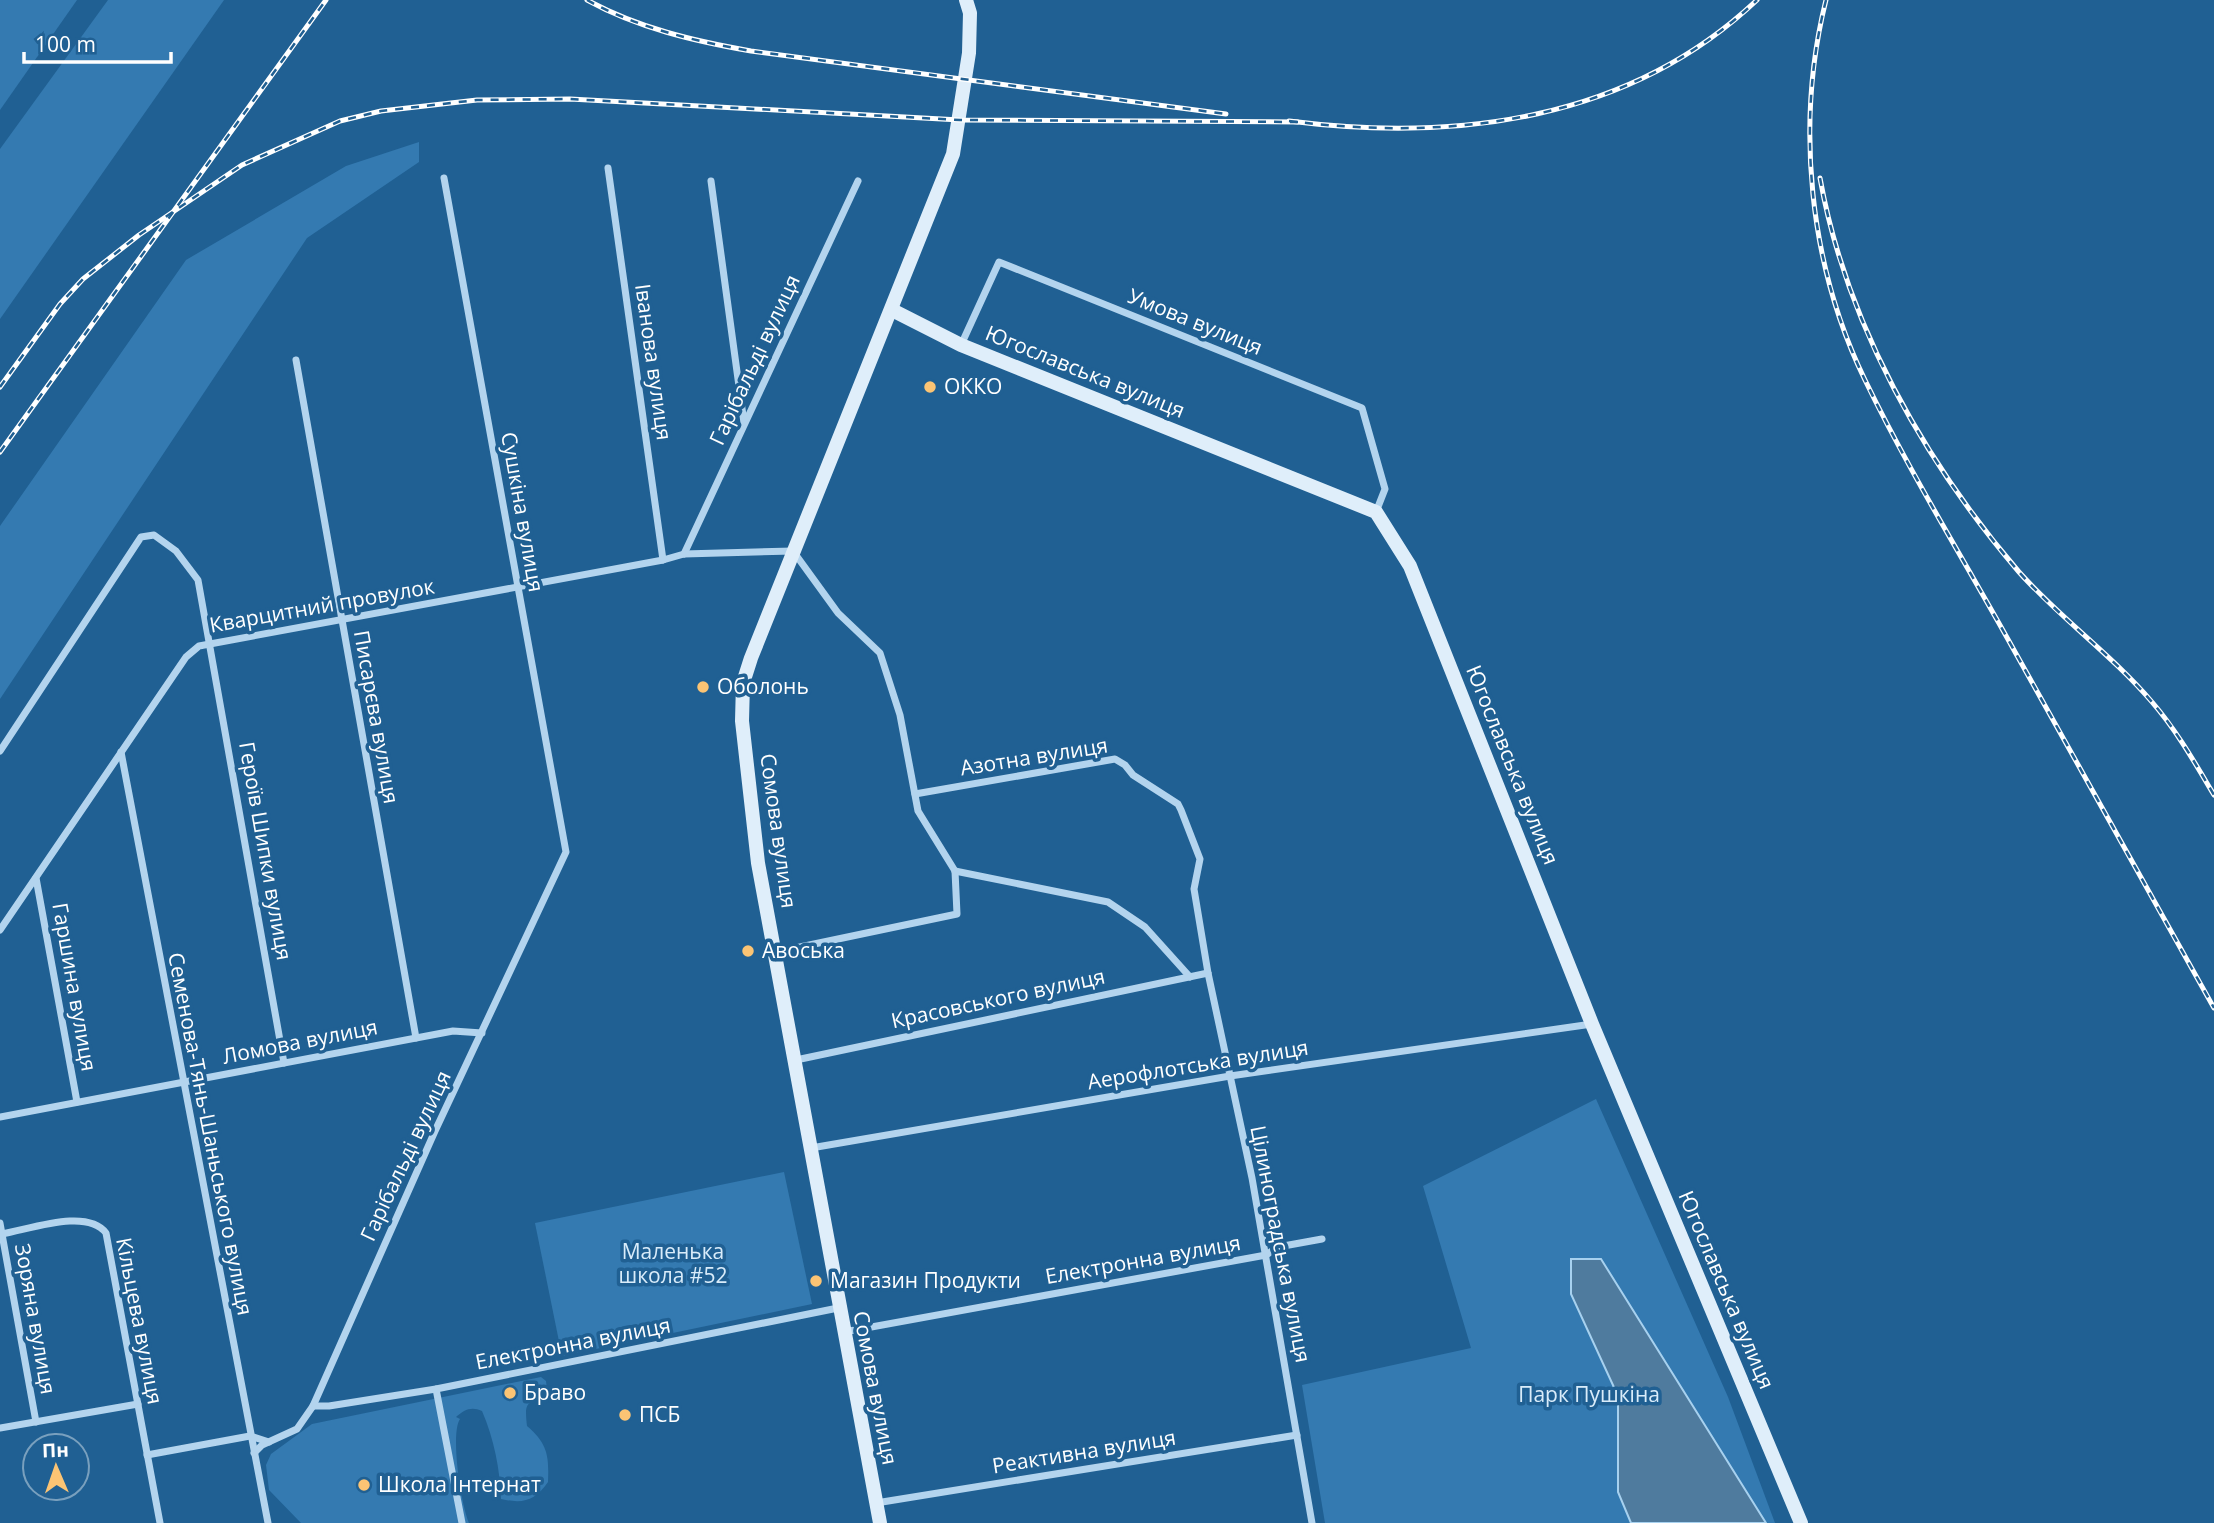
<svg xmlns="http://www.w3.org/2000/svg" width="2214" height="1523" font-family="'Open Sans',sans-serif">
<rect width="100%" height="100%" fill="#206093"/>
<g fill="#347ab1">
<path d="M0,0H77L0,110Z"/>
<path d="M108,0H224L0,319V149Z"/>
<path d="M419,142V162L307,238L0,699V526L186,260L346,166Z"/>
<path d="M1596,1099L1728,1397L1775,1523H1325L1302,1385L1471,1348L1423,1186Z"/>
<path d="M784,1172L812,1304L562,1356L535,1223Z"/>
<path d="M541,1377L546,1381L547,1390C532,1410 523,1393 527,1426C548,1444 549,1456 548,1482C535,1501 523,1504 501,1499C500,1469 494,1439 482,1411C471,1406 464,1410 456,1417L460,1419C450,1434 461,1505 469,1523H301L269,1490L266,1465L271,1454L312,1424Z"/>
</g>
<path fill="#4f7b9e" stroke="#a7d1ef" stroke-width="2" d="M1571,1259H1601L1766,1523H1631L1618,1492V1396L1571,1294Z"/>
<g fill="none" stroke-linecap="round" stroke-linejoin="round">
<g stroke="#b3d4ee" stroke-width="7">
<path d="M608,168L663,560"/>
<path d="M711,181L744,423"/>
<path d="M961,345L999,262L1362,408L1385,489L1376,512"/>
<path d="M296,360L416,1038"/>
<path d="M684,554L858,181"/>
<path d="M0,751L141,537L154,535L176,551L198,580L284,1063"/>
<path d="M121,752L268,1523"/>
<path d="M915,794L1115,759L1125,765L1133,775L1178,804L1181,810L1200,859L1194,889L1208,973L1252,1178L1312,1523"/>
<path d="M955,871L1108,902L1145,927L1190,977"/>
<path d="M36,878L77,1102"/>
<path d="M0,930L186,657L199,646L663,560L684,554L793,551L838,613L880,653L900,715L918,811L955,871L957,914L776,952"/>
<path d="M796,1060L1208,973"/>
<path d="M0,1117L453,1031L482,1033"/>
<path d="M811,1148L1230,1076L1592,1024"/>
<path d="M0,1223L36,1422"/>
<path d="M2,1234C31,1229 87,1208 106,1233L160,1523"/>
<path d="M844,1332L1266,1255L1278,1247L1322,1239"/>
<path d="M436,1389L462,1523"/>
<path d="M313,1406H329L436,1389L838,1308"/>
<path d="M0,1428L138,1404"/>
<path d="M254,1453L262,1445L297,1429L313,1406L435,1131L566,852L444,178"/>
<path d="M147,1455L250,1436L269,1442"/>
<path d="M876,1503L1297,1435"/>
</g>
<g stroke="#dfeefa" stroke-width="14">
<path d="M892,310L961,345L1376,512L1410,566L1592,1024L1801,1523"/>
<path d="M880,1523L758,863L742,721L743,683L751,658L953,154L969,53L970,13L966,0"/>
</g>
<defs>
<g id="rail">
<path d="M587,0C638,28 694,41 751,51L1226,114"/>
<path d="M1826,0C1795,124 1809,265 1865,380C1907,467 1958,550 2005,634C2075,759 2144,883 2214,1008"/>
<path d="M1289,121C1456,142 1629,121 1757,0"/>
<path d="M1820,178C1846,323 1924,461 2019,572C2060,618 2112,655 2152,702C2177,731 2195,763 2214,795"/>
<path d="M0,387L60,304L83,279L139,235L242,165L340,121L381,111L477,100L570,99L960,120L1298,122"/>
<path d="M0,452L326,0"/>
</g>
</defs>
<use href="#rail" stroke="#fff" stroke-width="5"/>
<use href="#rail" stroke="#206093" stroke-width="2.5" stroke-dasharray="8" stroke-linecap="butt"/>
</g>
<g fill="#fbc474" stroke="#206093" stroke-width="2.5">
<circle cx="930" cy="387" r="7"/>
<circle cx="703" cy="687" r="7"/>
<circle cx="748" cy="951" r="7"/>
<circle cx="816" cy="1281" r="7"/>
<circle cx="510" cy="1393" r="7"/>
<circle cx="625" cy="1415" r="7"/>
<circle cx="364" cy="1485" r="7"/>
</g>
<g text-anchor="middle" stroke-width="7" stroke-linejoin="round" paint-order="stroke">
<g font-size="21" fill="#fff" stroke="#206093">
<text transform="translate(1195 322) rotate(22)" y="7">Умова вулиця</text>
<text transform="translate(755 360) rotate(-65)" y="7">Гарібальді вулиця</text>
<text transform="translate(653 362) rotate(82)" y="7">Іванова вулиця</text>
<text transform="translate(1085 372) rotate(22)" y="7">Югославська вулиця</text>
<text transform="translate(522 512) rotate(80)" y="7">Сушкіна вулиця</text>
<text transform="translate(322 606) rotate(-10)" y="7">Кварцитний провулок</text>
<text transform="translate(376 717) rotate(80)" y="7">Писарєва вулиця</text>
<text transform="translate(1034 757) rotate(-9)" y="7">Азотна вулиця</text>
<text transform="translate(1512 765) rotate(68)" y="7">Югославська вулиця</text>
<text transform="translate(778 831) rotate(82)" y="7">Сомова вулиця</text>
<text transform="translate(265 851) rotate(80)" y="7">Героїв Шипки вулиця</text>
<text transform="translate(74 987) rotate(80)" y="7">Гаршина вулиця</text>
<text transform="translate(998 999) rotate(-12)" y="7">Красовського вулиця</text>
<text transform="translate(300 1042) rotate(-11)" y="7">Ломова вулиця</text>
<text transform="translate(1198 1065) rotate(-9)" y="7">Аерофлотська вулиця</text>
<text transform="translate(210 1134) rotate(79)" y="7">Семенова-Тянь-Шаньського вулиця</text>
<text transform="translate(406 1156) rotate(-65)" y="7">Гарібальді вулиця</text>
<text transform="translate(1280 1244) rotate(79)" y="7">Цілиноградська вулиця</text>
<text transform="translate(1143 1260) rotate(-10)" y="7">Електронна вулиця</text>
<text transform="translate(1726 1290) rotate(67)" y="7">Югославська вулиця</text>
<text transform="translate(35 1319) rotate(80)" y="7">Зоряна вулиця</text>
<text transform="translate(139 1321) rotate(79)" y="7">Кільцева вулиця</text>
<text transform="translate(573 1344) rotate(-11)" y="7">Електронна вулиця</text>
<text transform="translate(875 1388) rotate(79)" y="7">Сомова вулиця</text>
<text transform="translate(1084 1452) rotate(-9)" y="7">Реактивна вулиця</text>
</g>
<g font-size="21" fill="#fff" stroke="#206093" text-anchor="start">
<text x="944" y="394">ОККО</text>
<text x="717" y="694">Оболонь</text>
<text x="762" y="958">Авоська</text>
<text x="830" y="1288">Магазин Продукти</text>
<text x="524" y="1400">Браво</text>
<text x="639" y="1422">ПСБ</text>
<text x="378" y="1492">Школа Інтернат</text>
</g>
<g font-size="21" fill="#d9ecfa" stroke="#206093">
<text x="673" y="1259">Маленька<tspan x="673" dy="24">школа #52</tspan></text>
<text x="1589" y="1402">Парк Пушкіна</text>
</g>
</g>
<g transform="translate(56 1467) rotate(358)"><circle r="33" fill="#206093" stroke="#79a0be" stroke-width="2"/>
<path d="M0-5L12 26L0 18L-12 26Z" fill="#fbc474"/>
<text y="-10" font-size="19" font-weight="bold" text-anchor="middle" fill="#ffffff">Пн</text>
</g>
<path d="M24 52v10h147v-10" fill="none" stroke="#ffffff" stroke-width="3.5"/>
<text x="35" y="52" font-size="21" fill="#ffffff" stroke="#206093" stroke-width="5" paint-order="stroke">100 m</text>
</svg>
